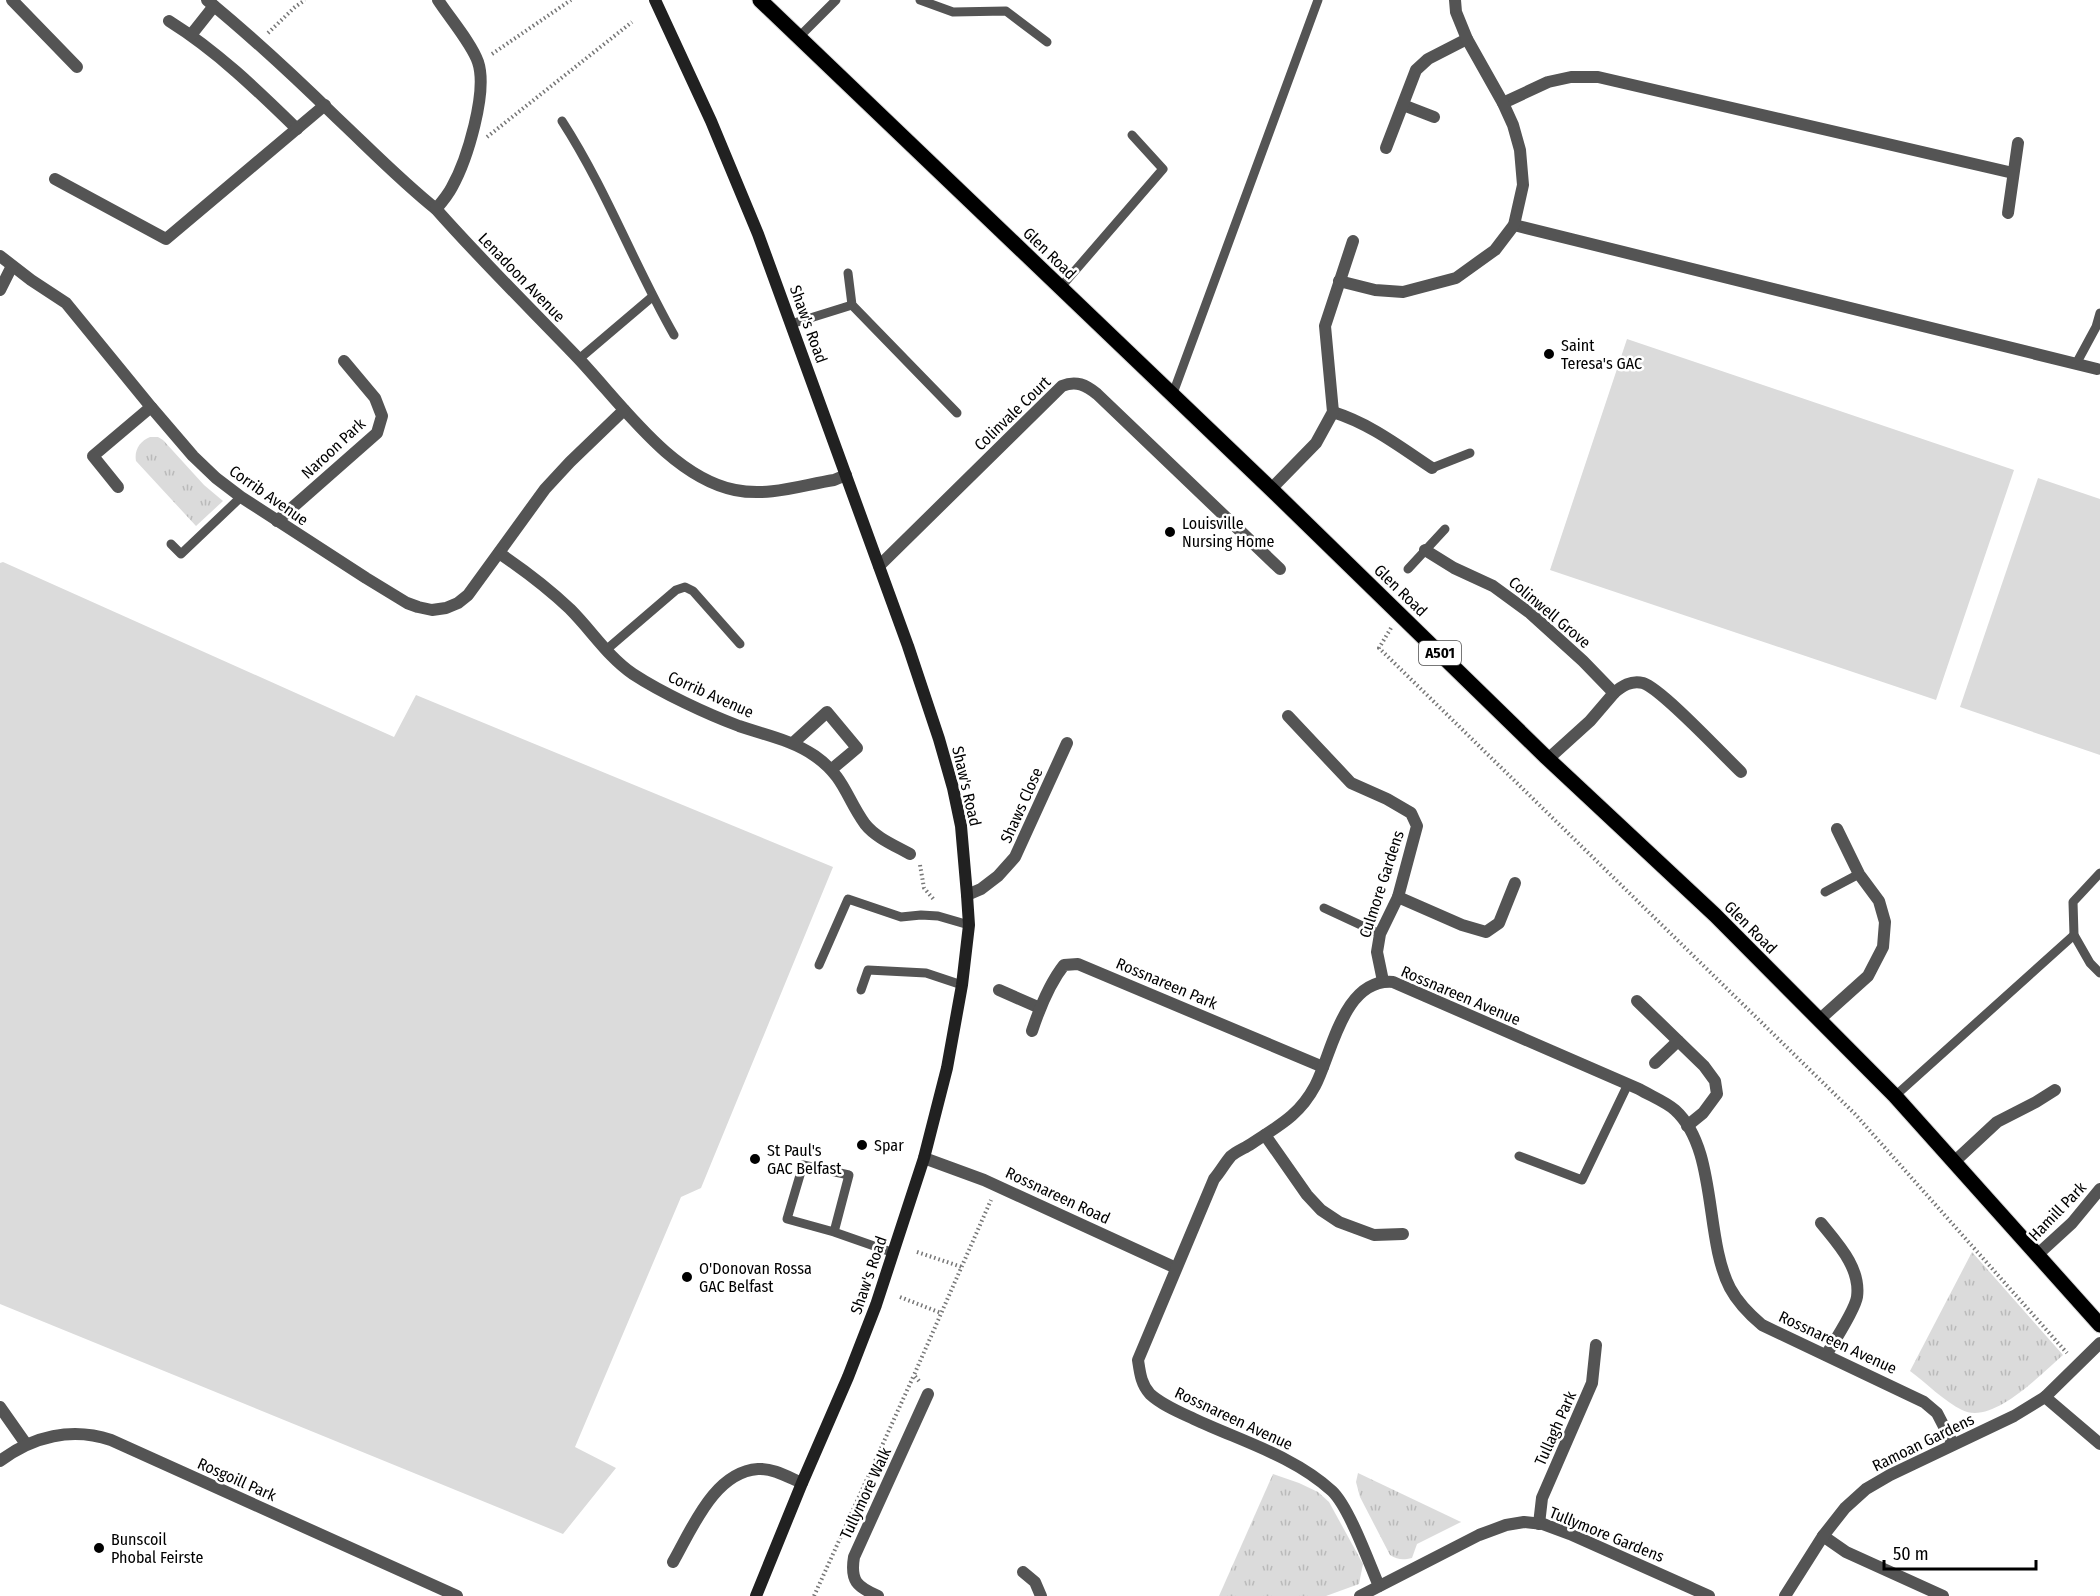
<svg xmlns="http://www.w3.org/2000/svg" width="2100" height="1596" font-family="'Fira Sans Condensed',sans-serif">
<defs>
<pattern id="grass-tufts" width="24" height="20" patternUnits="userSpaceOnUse" patternTransform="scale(1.5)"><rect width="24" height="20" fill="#dbdbdb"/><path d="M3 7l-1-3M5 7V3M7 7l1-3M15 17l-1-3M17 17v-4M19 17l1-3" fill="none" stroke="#bababa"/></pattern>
</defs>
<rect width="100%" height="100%" fill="#fff"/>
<g fill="url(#grass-tufts)">
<path d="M150,437H158L163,440L204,485L223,501L196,526L136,461C134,450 140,441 150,437Z"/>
<path d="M1972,1252L2063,1355C2041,1374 1992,1426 1962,1410C1945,1402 1925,1382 1910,1371Z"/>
<path d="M1358,1473L1461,1522L1417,1544L1412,1558C1403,1560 1398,1560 1390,1555L1360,1497L1356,1482Z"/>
<path d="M1273,1474L1299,1483L1318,1492L1329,1502L1363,1564L1359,1584L1326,1596H1219Z"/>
</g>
<g fill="#dbdbdb">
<path d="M1627,339L2014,470L1936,700L1550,570Z"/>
<path d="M2038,478L2100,499V755L1960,707Z"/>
<path d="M3,562L394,737L416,695L833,867L701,1188L681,1197L575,1447L616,1468L563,1534L0,1304V563Z"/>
</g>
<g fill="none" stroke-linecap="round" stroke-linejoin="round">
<defs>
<path id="primary" d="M760,0L1271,489L1548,759L1715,915L1895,1096L2100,1325"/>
</defs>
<use href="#primary" stroke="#dbdbdb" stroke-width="17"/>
<g stroke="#767676" stroke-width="4" stroke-dasharray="1.5 3" stroke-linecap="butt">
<path d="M268,33L295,7L305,0"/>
<path d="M492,54L571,0"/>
<path d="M487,137L632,22"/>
<path d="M1391,628L1379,648L1855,1114L2067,1353"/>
<path d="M920,865L924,888L935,901"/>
<path d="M917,1252L962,1267"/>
<path d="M900,1297L941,1313"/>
<path d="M919,1381L914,1375L991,1200"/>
<path d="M814,1596L914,1375"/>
</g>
<g stroke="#545454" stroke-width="9">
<path d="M920,0L953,12L1006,11L1047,42"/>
<path d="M799,37L836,0"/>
<path d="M562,121C606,189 634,265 674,335"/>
<path d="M848,273L852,305L957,413"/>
<path d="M1060,288L1163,169L1132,135"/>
<path d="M791,324L852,305"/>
<path d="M579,359L652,297"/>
<path d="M2076,364L2096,327L2100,313"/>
<path d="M1172,396L1318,0"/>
<path d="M1432,468L1470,453"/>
<path d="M171,544L181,554L241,497"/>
<path d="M1408,569L1445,529"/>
<path d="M606,650L676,590L685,587L693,591L740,644"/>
<path d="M2100,873L2073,902L2074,935L2090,963L2100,973"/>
<path d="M1825,892L1859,874"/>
<path d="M1324,908L1380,934"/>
<path d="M819,965L848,899L901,917L921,915L938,916L969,925"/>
<path d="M861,990L868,970L926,973L962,985"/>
<path d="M1895,1096L2074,935"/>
<path d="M1519,1156L1582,1180L1628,1084"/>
<path d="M834,1232L849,1175L803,1165L787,1219L834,1232L894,1253"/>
</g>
<g stroke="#545454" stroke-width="12">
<path d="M12,0L77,67"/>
<path d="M207,0C252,37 295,77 337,118C370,149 401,181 436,209C481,260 530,308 577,357C620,402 671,477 735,490C769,497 802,485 834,480L846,475"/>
<path d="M169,21C217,51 257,90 297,129"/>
<path d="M191,35L214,6"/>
<path d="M1503,103L1548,82L1571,77H1598L2013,173"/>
<path d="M1403,105L1434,117"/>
<path d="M1386,148L1416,70L1428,59L1467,39"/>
<path d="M55,179L166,239L325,105"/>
<path d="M436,209C442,202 448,195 452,187C467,160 488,92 478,62C472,44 449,17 438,0"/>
<path d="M2008,213L2018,143"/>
<path d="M1514,225L2097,369"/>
<path d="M0,256L31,280L66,303L151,407L193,456L216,478L241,497L366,578L407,603L418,607L432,610L446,608L458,603L468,595L545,489L570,462L624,410"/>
<path d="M1339,281L1375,290L1403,292L1456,278L1495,250L1514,225L1523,185L1520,150L1513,125L1503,103L1467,39L1456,12L1455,0"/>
<path d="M0,290L12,266"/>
<path d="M1333,412C1371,424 1400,447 1432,468"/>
<path d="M118,487L93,456L151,407"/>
<path d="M1271,489L1316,443L1333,412L1325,326L1353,241"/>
<path d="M277,521L377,433L382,416L375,398L344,361"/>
<path d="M1425,550L1454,568L1493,586L1530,613L1583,661L1614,693L1590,721L1548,759"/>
<path d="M499,553C524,570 548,588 570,609C592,631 608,657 633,674C662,693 707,714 739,726C765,735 792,740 815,756C845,777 846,798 865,824C876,838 896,846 910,854"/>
<path d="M879,566L1062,386C1076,380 1086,385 1097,394L1280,569"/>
<path d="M1614,693C1622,686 1631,680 1643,683C1662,689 1723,755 1741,772"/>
<path d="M1288,716L1351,783L1387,799L1411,813L1417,826L1398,897L1380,934L1377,952L1383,981"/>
<path d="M793,743L827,712L857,748L832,769"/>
<path d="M967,895L981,889L998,876L1015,857L1067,743"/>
<path d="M1398,897L1462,925L1486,932L1499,923L1515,883"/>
<path d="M999,990L1040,1008"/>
<path d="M1637,1001L1704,1066L1715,1081L1717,1094L1703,1113L1687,1126"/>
<path d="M1819,1020L1868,976L1883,947L1885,922L1879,901L1859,874L1837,829"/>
<path d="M1032,1031C1040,1007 1049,984 1064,965L1078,964L1323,1067"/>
<path d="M1655,1063L1678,1041"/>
<path d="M1265,1135L1307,1195L1321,1210L1339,1222L1374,1235L1403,1234"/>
<path d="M924,1158L984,1180L1176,1268"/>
<path d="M1954,1162L1997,1122L2036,1102L2055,1090"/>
<path d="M1821,1223C1838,1244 1861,1268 1857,1297C1855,1310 1834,1342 1826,1355"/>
<path d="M2037,1255L2072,1223L2100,1189"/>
<path d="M2045,1397L2100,1444"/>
<path d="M0,1407L26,1444"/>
<path d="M0,1461C33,1436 72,1427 111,1440L457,1596"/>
<path d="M1539,1524L1542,1498L1592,1383L1596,1345"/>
<path d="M1823,1536L1846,1552L1943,1596"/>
<path d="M673,1562C692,1529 714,1472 758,1469C773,1468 788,1477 802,1483"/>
<path d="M1023,1572L1035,1582L1041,1596"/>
<path d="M1379,1586C1369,1563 1349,1507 1332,1491C1294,1456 1241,1441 1194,1419C1179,1412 1162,1405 1150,1394C1141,1384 1140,1373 1138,1360L1214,1179C1220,1172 1225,1163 1231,1156C1237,1151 1245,1148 1251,1144C1278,1126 1299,1116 1315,1086C1332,1054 1343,978 1393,982L1639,1089C1651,1096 1666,1102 1675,1110C1718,1149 1704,1238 1730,1288C1738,1303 1749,1314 1762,1325L1924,1402L1937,1413L1953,1444"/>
<path d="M878,1596C857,1587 850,1581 854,1557L928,1394"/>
<path d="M1360,1596L1479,1535L1506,1525L1524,1522L1543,1524L1570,1534L1709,1596"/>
<path d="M1785,1596L1823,1536L1845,1508L1866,1489L1890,1475L2014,1416L2045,1397L2100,1343"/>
</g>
<path stroke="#212121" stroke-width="12" d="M655,0L711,121L758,234L908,646L939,739L953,788L961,826L967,895L969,925L962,985L947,1068L924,1158L876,1305L848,1377L802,1483L756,1596"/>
<use href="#primary" stroke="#000" stroke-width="15"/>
</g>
<g fill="#000" stroke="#fff" stroke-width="2">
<circle cx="1549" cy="354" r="6"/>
<circle cx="1170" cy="532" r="6"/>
<circle cx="862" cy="1145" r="6"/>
<circle cx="755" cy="1159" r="6"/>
<circle cx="687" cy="1277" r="6"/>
<circle cx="99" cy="1548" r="6"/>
</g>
<g text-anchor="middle" stroke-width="5" stroke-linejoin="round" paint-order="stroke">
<rect fill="#fff" stroke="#4c4c4c" stroke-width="1.5" x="1419" y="641" width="42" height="24" rx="4.5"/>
<g font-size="15" font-weight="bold" fill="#000">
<text x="1440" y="658">A501</text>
</g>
<g font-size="16" fill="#000" stroke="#fff">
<text transform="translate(1050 253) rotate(44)" y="6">Glen Road</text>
<text transform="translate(522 277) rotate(46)" y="6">Lenadoon Avenue</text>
<text transform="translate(809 324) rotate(70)" y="6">Shaw's Road</text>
<text transform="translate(1012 413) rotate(-44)" y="6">Colinvale Court</text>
<text transform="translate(333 448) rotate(-43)" y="6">Naroon Park</text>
<text transform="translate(269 495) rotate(35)" y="6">Corrib Avenue</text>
<text transform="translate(1401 590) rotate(44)" y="6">Glen Road</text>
<text transform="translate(1550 612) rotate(40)" y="6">Colinwell Grove</text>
<text transform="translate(711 694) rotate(24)" y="6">Corrib Avenue</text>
<text transform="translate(967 786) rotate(77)" y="6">Shaw's Road</text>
<text transform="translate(1021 805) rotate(-66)" y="6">Shaws Close</text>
<text transform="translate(1381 884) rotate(-72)" y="6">Culmore Gardens</text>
<text transform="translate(1751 927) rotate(45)" y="6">Glen Road</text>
<text transform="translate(1167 983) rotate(23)" y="6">Rossnareen Park</text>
<text transform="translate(1461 995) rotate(23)" y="6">Rossnareen Avenue</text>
<text transform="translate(1058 1195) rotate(25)" y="6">Rossnareen Road</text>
<text transform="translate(2057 1211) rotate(-46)" y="6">Hamill Park</text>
<text transform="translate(868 1275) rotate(-71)" y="6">Shaw's Road</text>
<text transform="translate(1838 1342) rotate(25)" y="6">Rossnareen Avenue</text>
<text transform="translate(1234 1418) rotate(25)" y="6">Rossnareen Avenue</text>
<text transform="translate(1555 1428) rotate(-66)" y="6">Tullagh Park</text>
<text transform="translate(1923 1442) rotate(-26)" y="6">Ramoan Gardens</text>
<text transform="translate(237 1479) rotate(24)" y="6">Rosgoill Park</text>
<text transform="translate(865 1493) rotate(-65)" y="6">Tullymore Walk</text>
<text transform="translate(1607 1534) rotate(22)" y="6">Tullymore Gardens</text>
</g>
<g font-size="16" fill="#000" stroke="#fff" text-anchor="start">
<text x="1561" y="351">Saint<tspan x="1561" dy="18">Teresa's GAC</tspan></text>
<text x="1182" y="529">Louisville<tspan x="1182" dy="18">Nursing Home</tspan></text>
<text x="874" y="1151">Spar</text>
<text x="767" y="1156">St Paul's<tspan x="767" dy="18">GAC Belfast</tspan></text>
<text x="699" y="1274">O'Donovan Rossa<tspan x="699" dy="18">GAC Belfast</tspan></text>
<text x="111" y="1545">Bunscoil<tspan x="111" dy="18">Phobal Feirste</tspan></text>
</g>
</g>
<path d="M1884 1560v9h152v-9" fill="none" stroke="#000000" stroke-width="3"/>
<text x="1893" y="1560" font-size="18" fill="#000000" stroke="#ffffff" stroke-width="4.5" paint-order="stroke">50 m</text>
</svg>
